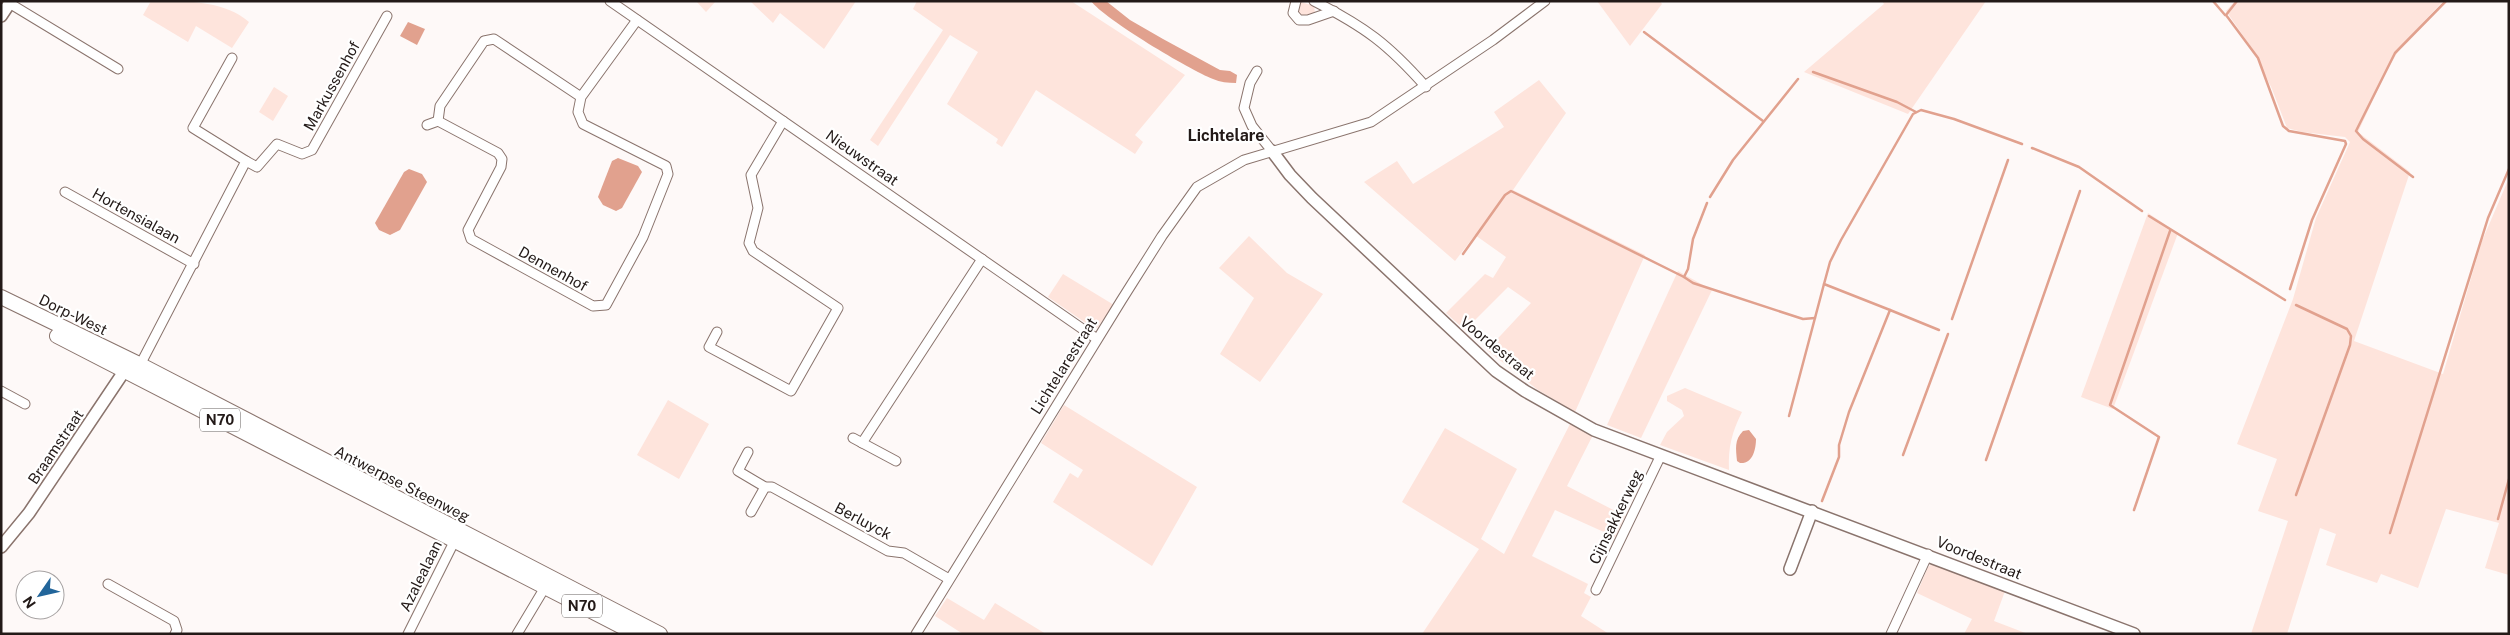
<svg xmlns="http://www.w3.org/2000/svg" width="2510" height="635" font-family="'Public Sans',sans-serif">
<rect width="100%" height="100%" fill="#fef9f8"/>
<g fill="#fee4dc">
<path d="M151,1C185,1 224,0 249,22L232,48L196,26L188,42L143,15Z"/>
<path d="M696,1H716L706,12Z"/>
<path d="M750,1H856L824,49L780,13L773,23Z"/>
<path d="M917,1H1071L1185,75L1135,135L1143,142L1135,154L1036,90L1002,147L996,143L998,139L947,104L978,52L950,35L878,146L870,140L943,30L913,9Z"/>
<path d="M1597,1H1660L1662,4L1630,46Z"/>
<path d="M1882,1H1986L1908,114L1804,72L1884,4Z"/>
<path d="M2235,1H2443L2401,46L2386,72L2358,132L2410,172L2354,341L2443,374L2482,241L2509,178V575L2485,568L2499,523L2446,509L2418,588L2381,574L2377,583L2326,565L2336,534L2320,528L2287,634H2251L2288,521L2258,511L2277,459L2237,444L2293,299L2316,218L2350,142L2345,137L2302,132L2287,128L2272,89L2253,50L2226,11Z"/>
<path d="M1301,2L1314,6L1315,13L1299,17L1296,9Z"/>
<path d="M1539,80L1566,113L1513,190L1645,255L1575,412L1538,390L1487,350L1531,303L1508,287L1465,330L1446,313L1485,274L1493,278L1506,257L1475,235L1455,261L1364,182L1397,161L1413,184L1504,127L1494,112Z"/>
<path d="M274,87L288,96L273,121L259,112Z"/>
<path d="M2148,213L2178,233L2113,409L2081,397Z"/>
<path d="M1249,236L1287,273L1323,294L1260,382L1220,354L1254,298L1219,268Z"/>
<path d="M1678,271L1712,290L1641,438L1607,425Z"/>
<path d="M1063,274L1114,305L1097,328H1093L1048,297Z"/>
<path d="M1685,388L1742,412C1732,432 1728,447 1729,470L1660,445L1667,432L1684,416L1682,410L1667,401V396Z"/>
<path d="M668,400L709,424L679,479L637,455Z"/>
<path d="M1064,405L1197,487L1152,566L1053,502L1070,473L1078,478L1083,470L1041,443Z"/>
<path d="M1571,422L1594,433L1567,486L1625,516L1615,537L1555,510L1532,556L1588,584L1584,593L1591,597L1581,616L1609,634H1422L1479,549L1402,502L1445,428L1517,469L1481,539L1504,554Z"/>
<path d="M1932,564H1938L2005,591L1994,621L2028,634H1964L1972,619L1917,593L1928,567Z"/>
<path d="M947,598L984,620L995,603L1046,634H963L935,616Z"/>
</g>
<g fill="#e1a18e">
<path d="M1091,1H1106L1130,20L1163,39L1220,70L1230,71L1237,75L1236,83C1228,83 1220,82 1213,79C1190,70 1104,19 1091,1Z"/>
<path d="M408,22L425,29L417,45L400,36Z"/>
<path d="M618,158L638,166L642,172L622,208L616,211L603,205L598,197L612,161Z"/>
<path d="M409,169L422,174L427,182L400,230L390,235L379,230L375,223L404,172Z"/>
<path d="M1749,430L1756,439C1756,449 1753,464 1740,463L1737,461C1736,449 1734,440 1743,431Z"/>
</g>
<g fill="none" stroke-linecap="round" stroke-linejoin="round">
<g stroke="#e1a18e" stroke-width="2.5">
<path d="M2213,1L2225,15"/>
<path d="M2237,1L2226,15L2258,58L2283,126L2289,131L2345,141L2346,144L2312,220L2290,289"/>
<path d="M1644,32L1763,121"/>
<path d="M1813,72L1897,102L1916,112"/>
<path d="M2032,148L2079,167L2142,211"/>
<path d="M2413,177L2363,139L2356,131L2395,53L2446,1"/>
<path d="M1710,197L1733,160L1798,79"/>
<path d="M2149,216L2285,300"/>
<path d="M1463,254L1505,195L1511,191L1684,277L1693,283L1803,319L1815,318"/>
<path d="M1684,277L1688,269L1693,239L1707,203"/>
<path d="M1890,310L1939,330"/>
<path d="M1952,319L2008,160"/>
<path d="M1789,416L1824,284"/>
<path d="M1903,455L1948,334"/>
<path d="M1986,460L2080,191"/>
<path d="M2296,495L2350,345L2351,336L2347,329L2296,305"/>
<path d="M1822,501L1839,457V445L1849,412L1890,310L1824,284L1830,262L1841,240L1913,114L1921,110L1954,119L2022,144"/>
<path d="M2134,510L2159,437L2110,405L2170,231"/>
<path d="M2498,519L2509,479"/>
<path d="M2390,533L2488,218L2509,169"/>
</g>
<defs>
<g id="minor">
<path d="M610,1L1097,339"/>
<path d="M1296,1L1293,13L1299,20H1308L1334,11"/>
<path d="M1314,1C1365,27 1388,44 1426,87"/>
<path d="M9,3L118,69"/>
<path d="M1257,71L1250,83L1244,108L1252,126L1272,151"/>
<path d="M581,97L494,39L484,41L440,106L438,121L498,153L502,159L501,167L468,230L471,239L593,306L606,305L643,237L668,174L666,166L583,124L578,112L581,97L637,20"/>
<path d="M427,125L438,121"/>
<path d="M246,161L257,167L277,144L302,154L312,150L387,16"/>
<path d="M65,192L194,264"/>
<path d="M717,332L709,347L791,391L838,308L753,251L749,243L758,208L751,175L783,121"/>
<path d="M139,367L246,161L193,128L232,58"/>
<path d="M1,391L25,404"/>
<path d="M853,438L896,461"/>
<path d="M862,443L982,259"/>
<path d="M748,452L738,471L765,487H772L888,551L904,553L949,579"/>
<path d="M751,512L765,487"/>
<path d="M108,584L174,621L177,630L175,634"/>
<path d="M1596,590L1661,455"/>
<path d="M408,634L456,538"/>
<path d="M517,634L547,584"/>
<path d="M916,634L1121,301L1162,236L1197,187L1244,160L1371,122L1493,40L1545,1"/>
<path d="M1891,634L1928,554"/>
</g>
<g id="tertiary">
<path d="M1,16L11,1"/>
<path d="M1272,151L1290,175L1312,198L1496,371L1525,391L1594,430L2134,634"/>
<path d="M1,547L29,513L129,364"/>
<path d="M1790,569L1812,511"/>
</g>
<g id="primary">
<path d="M1,297L141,365L660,634"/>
<path d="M57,336L636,634"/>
</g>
</defs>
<use href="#minor" stroke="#8a746d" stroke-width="11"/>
<use href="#tertiary" stroke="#8a746d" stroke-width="14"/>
<use href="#primary" stroke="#8a746d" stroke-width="16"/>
<use href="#minor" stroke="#fff" stroke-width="9"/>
<use href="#tertiary" stroke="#fff" stroke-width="11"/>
<use href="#primary" stroke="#fff" stroke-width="14"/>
</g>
<g text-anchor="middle" stroke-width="4.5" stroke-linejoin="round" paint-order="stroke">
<g fill="#fff" stroke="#655f5d" stroke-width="1">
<rect x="200" y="408.5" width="40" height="23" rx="4"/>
<rect x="562" y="594.5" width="40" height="23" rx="4"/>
</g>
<g font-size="14" font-weight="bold" fill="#231a18">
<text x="220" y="425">N70</text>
<text x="582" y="611">N70</text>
</g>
<g font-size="15" fill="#231a18" stroke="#fff">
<text transform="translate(332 86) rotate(-61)" y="5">Markussenhof</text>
<text transform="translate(862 158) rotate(35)" y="5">Nieuwstraat</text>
<text transform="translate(136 216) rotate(29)" y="5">Hortensialaan</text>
<text transform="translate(553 269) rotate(29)" y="5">Dennenhof</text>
<text transform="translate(73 315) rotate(26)" y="5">Dorp-West</text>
<text transform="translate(1497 348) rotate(39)" y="5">Voordestraat</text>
<text transform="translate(1064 366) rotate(-58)" y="5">Lichtelarestraat</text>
<text transform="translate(56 447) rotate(-56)" y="5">Braamstraat</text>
<text transform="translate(402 484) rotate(27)" y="5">Antwerpse Steenweg</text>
<text transform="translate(1616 517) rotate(-64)" y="5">Cijnsakkerweg</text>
<text transform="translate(863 521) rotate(28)" y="5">Berluyck</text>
<text transform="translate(1979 558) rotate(22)" y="5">Voordestraat</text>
<text transform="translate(421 576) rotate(-64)" y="5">Azalealaan</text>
</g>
<g font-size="16" font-weight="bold" fill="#231a18" stroke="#fff">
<text x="1226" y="141">Lichtelare</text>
</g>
</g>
<rect width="2510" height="635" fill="none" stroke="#231a18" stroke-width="5"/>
<g transform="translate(40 595) rotate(236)"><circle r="24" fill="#ffffff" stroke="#a7a3a3"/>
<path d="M0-4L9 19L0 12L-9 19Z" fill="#22659a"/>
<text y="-8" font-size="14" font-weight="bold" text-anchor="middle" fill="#231a18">N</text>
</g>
</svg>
